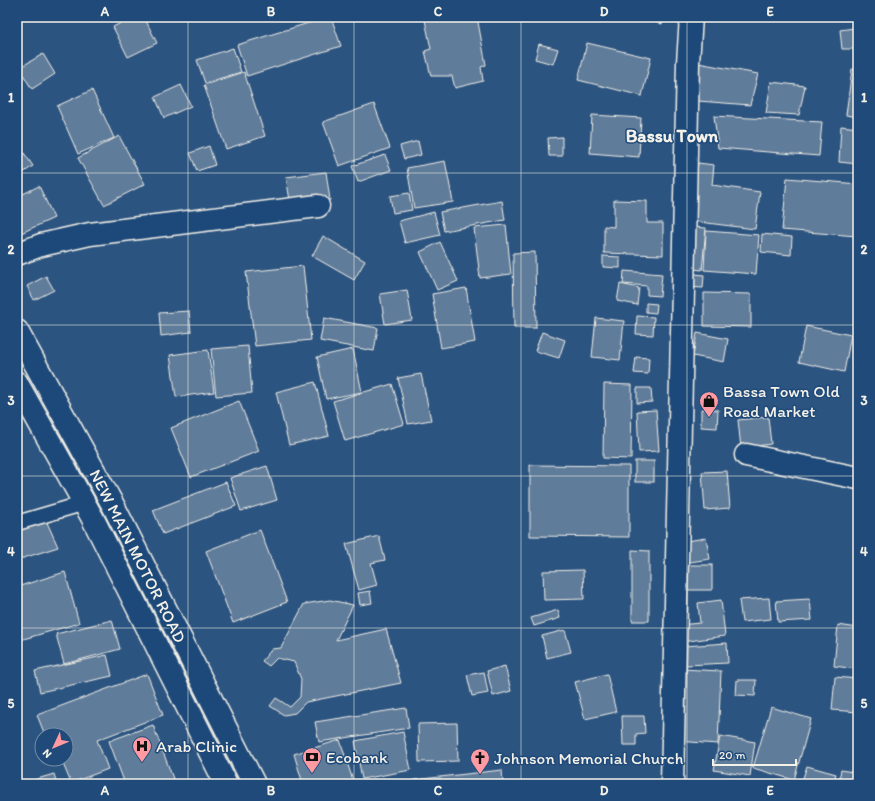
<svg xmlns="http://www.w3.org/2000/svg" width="875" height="801" font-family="Itim,sans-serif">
<rect width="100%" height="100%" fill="#2c5481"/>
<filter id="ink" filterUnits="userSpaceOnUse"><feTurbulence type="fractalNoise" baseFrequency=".025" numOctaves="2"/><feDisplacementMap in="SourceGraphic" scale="8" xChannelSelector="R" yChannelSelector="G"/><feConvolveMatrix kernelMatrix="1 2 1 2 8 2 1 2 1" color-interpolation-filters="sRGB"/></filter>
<g filter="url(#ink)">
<g fill="#5e7b9a" stroke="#f4f1e8">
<path d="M133,17H144L157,43L128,57L113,27Z"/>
<path d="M328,17H331L341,46L247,76L237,45Z"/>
<path d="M439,17H477L486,65L481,67L483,81L455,88L452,76H431L425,51L431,49L425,20Z"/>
<path d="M639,17H664L662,24Z"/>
<path d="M852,17H858V49H842L840,30L854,28Z"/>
<path d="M587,43L651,58L642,96L578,80Z"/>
<path d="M539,44L558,49L553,64L535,59Z"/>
<path d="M233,48L241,72L205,83L197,60Z"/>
<path d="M43,54L55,74L32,89L19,68Z"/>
<path d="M698,63L758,74L750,105L698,101Z"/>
<path d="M852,69L858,70V117L846,115Z"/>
<path d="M244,72L265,136L226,149L204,85Z"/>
<path d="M771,82L805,86L799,115L766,113Z"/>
<path d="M181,85L191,106L164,118L155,97Z"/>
<path d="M92,90L114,138L78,154L57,106Z"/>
<path d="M374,104L390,148L339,166L323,122Z"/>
<path d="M592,115L641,118L639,157L590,153Z"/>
<path d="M714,116L822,122L819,156L718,148Z"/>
<path d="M841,126L858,128V164L839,162Z"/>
<path d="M119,136L145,184L104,205L78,158Z"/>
<path d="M562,137V156H549L548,138Z"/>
<path d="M418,141L421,155L404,159L400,146Z"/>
<path d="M17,143L33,166L17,177Z"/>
<path d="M209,146L215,165L197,171L190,153Z"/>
<path d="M385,155L391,170L358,182L352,166Z"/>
<path d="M445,161L453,202L414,208L407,168Z"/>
<path d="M698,163L714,165L712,185L760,192L755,229L691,221Z"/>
<path d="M326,172L330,200L291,206L286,177Z"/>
<path d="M787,178L858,184L857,236L782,230Z"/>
<path d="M39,186L54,218L21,233L17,225V197Z"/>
<path d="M409,193L412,210L393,213L390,196Z"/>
<path d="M614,200L647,201V223H663V255L604,253V226L614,227Z"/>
<path d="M502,201L505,220L444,231L440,212Z"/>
<path d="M434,212L440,235L405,243L399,221Z"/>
<path d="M506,225L511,274L480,278L474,228Z"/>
<path d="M689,227L706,228L702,270L685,268Z"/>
<path d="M706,231L759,235L756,274L704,270Z"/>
<path d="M762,234L792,237L791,255L761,252Z"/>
<path d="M323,236L365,261L354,280L312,256Z"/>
<path d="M440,242L458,281L437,290L420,252Z"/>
<path d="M535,252L536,328H514L513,253Z"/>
<path d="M603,256L620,257V268L603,267Z"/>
<path d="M303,266L311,340L255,346L246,272Z"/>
<path d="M624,271L662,274L660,296L647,295V286L623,284Z"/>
<path d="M687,273L704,275L703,288L686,287Z"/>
<path d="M46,276L54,290L34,300L27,286Z"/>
<path d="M620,284L639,288L637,305L617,301Z"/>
<path d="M466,288L475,342L441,348L432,294Z"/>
<path d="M407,290L412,320L385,324L380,294Z"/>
<path d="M704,293L751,294V327L704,326Z"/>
<path d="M646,303L657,304L656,313L646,312Z"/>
<path d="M189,311L191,332L161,336L159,313Z"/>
<path d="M637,316L654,317L653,335L636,334Z"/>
<path d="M324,318L378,328L374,351L320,341Z"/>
<path d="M596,318L624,321L620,360L592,357Z"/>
<path d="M806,326L851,335L844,372L799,362Z"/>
<path d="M542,332L565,340L559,358L535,351Z"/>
<path d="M697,333L728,339L724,362L693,356Z"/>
<path d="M248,346L252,393L216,396L211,349Z"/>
<path d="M353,349L362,392L326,399L317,357Z"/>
<path d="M208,350L214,392L176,397L170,355Z"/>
<path d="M636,357L649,358L648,374L634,373Z"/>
<path d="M421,374L431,420L408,424L398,378Z"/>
<path d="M315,382L329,436L289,445L276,392Z"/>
<path d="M392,384L404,424L345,441L333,401Z"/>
<path d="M604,384L632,385L631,459L603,458Z"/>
<path d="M637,388H651L652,402L637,403Z"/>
<path d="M239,401L259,451L191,477L171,428Z"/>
<path d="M701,409L718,410L717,428L701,427Z"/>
<path d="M656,410L659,451L639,452L637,411Z"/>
<path d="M768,417L771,444L741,448L738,420Z"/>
<rect x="635" y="461" width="19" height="21"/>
<path d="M530,465L629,466V537L530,536Z"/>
<path d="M267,466L277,500L241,511L230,478Z"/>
<path d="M727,471L730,508L705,510L702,472Z"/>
<path d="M226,482L236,506L163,534L153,510Z"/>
<path d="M45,518L58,547L17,560V527Z"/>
<path d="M260,530L287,602L233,623L206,551Z"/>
<path d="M379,536L385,560L371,563L377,585L359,590L346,544Z"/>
<path d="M706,538L710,559L683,563L680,542Z"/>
<path d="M632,550L649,551V621H632Z"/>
<rect x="681" y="565" width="31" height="25"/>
<path d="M583,570L584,599L544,600L543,571Z"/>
<path d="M65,572L79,623L20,640L17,630V587Z"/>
<path d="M370,591L372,603L360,605L358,593Z"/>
<path d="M769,598L771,619L742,622L739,600Z"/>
<path d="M810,599L812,620L778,622L776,601Z"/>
<path d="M330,600L353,605L336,640L386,629L401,683L306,702L295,713L284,715L270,706L276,698L290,707L300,697L301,679L294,662L277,658L269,666L262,661L272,649L281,648L304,604Z"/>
<path d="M721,600L725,636L681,642L679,625L700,623L698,603Z"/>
<path d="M558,610L560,618L534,626L531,618Z"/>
<path d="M112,620L120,649L64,664L56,634Z"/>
<path d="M838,625L858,628L857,669L834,666Z"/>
<path d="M565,630L571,652L547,658L542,636Z"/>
<path d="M727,643L728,663L686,665L684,646Z"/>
<path d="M107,655L112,676L40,692L35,671Z"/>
<path d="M505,666L511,691L493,696L487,671Z"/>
<path d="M680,669L721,671L718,744L677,741Z"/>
<path d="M484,672L488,693L472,696L467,675Z"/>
<path d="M147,674L163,715L97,740L108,769L71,783L61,759H66V735H52L51,733L45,735L37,715Z"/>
<path d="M607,674L616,712L585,719L575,682Z"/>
<path d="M835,677L858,679V712L832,710Z"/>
<path d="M737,680H756L755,696L736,695Z"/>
<path d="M771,707L811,719L794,780L753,768Z"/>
<path d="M406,708L409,728L319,742L315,722Z"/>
<path d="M622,716H644L645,733L636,734V745H623Z"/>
<path d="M457,723L458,761L419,762L418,724Z"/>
<path d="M153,725L175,784H125L109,741Z"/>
<path d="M403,732L411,770L362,779L355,741Z"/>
<path d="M720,736L755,742L750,776L714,770Z"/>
<path d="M340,740L354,784H303L294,754Z"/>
<path d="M807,766L836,774L833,784H801Z"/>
<path d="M502,770L503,784H413V780Z"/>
<path d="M841,770L858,773V784H838Z"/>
<path d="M54,774L57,784H27V782Z"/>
</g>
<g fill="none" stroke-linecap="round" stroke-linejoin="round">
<defs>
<path id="lane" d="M17,523L85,503"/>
<g id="street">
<path d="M17,254L41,245L90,234L318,206"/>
<path d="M746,455L858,478"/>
</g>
<path id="secondary" d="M672,784L688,63L691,17"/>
<g id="highway">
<path d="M17,331L114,507L254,784"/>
<path d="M17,383L92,517L226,784"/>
</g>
</defs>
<use href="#lane" stroke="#f4f1e8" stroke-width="17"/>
<use href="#street" stroke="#f4f1e8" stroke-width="25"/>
<use href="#secondary" stroke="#f4f1e8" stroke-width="25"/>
<use href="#highway" stroke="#f4f1e8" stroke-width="25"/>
<use href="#lane" stroke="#1f4a7a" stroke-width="14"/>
<use href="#street" stroke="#1f4a7a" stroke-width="22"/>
<use href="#secondary" stroke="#1f4a7a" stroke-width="22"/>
<use href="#highway" stroke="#1f4a7a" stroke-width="22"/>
</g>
</g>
<path fill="none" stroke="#f4f1e8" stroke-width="1" stroke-opacity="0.55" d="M188,17V784M354,17V784M521,17V784M687,17V784M17,173H858M17,325H858M17,476H858M17,628H858"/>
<defs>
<symbol id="shop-pin" viewBox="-11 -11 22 30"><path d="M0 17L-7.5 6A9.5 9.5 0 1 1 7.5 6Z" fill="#ff9aa2" stroke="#1f4a7a"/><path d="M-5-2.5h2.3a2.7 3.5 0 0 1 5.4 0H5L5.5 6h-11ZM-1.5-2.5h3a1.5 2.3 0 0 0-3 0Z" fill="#111"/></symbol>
<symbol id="hospital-pin" viewBox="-11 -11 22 30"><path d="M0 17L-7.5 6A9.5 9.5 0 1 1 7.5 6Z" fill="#ff9aa2" stroke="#1f4a7a"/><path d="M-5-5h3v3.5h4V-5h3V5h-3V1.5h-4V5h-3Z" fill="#111"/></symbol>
<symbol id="bank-pin" viewBox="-11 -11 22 30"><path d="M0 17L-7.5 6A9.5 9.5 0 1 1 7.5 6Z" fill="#ff9aa2" stroke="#1f4a7a"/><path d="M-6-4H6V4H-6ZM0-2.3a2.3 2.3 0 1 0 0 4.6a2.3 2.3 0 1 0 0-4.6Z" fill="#111"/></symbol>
<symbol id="church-pin" viewBox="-11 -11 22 30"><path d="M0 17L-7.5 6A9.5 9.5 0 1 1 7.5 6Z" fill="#ff9aa2" stroke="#1f4a7a"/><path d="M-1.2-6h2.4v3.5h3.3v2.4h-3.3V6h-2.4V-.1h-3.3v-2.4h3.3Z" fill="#111"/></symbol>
</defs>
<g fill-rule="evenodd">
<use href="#shop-pin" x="698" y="390" width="22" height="30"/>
<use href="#hospital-pin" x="131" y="735" width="22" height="30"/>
<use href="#bank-pin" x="301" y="746" width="22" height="30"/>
<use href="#church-pin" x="469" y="747" width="22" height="30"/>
</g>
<g text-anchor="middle" stroke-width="3" stroke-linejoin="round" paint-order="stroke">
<g font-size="17" fill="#f4f1e8" stroke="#1f4a7a" text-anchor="start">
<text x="723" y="397">Bassa Town Old<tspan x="723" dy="20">Road Market</tspan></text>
<text x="156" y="752">Arab Clinic</text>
<text x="326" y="763">Ecobank</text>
<text x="494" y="764">Johnson Memorial Church</text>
</g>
<g font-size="17" fill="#f4f1e8" stroke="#1f4a7a">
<text transform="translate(138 556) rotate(63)" y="6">NEW MAIN MOTOR ROAD</text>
</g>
<g font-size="18" font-weight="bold" fill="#f4f1e8" stroke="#1f4a7a">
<text x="672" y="142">Bassu Town</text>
</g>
</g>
<rect width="875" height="801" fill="none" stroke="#1f4a7a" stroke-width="44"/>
<g transform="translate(54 747) rotate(226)"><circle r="19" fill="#1f4a7a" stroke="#748da6"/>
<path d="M0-3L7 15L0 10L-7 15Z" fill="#ff9aa2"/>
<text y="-6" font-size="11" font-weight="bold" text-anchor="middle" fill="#f4f1e8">N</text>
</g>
<path d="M713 759v6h83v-6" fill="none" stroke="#f4f1e8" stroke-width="2"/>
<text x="719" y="759" font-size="12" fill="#f4f1e8" stroke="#1f4a7a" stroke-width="3" paint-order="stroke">20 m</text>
<rect x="22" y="22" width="831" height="757" fill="none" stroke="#f4f1e8" stroke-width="1.5"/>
<g font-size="13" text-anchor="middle" font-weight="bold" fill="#f4f1e8">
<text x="105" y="16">A</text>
<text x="271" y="16">B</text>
<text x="438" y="16">C</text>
<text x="604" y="16">D</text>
<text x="770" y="16">E</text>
<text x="11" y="102">1</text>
<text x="864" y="102">1</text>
<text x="11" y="254">2</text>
<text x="864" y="254">2</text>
<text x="11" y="405">3</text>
<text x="864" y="405">3</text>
<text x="11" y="556">4</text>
<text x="864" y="556">4</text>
<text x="11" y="708">5</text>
<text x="864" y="708">5</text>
<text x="105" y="795">A</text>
<text x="271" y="795">B</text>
<text x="438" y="795">C</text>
<text x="604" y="795">D</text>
<text x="770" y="795">E</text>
</g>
</svg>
